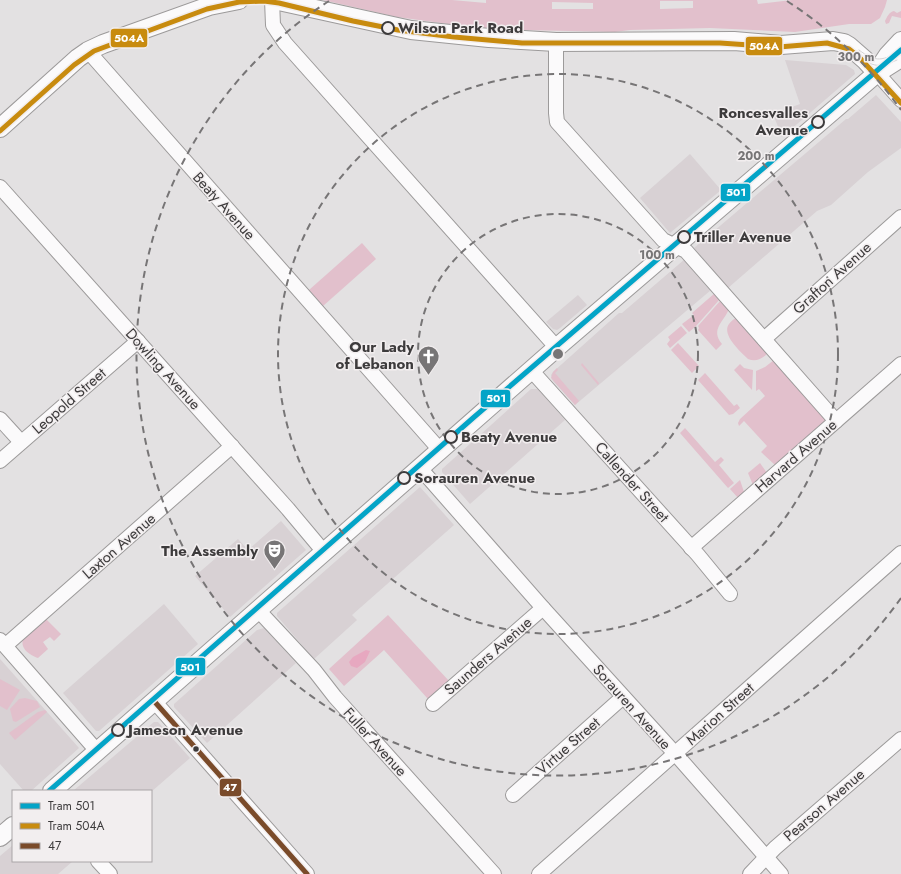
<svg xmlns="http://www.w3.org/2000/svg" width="901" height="874" font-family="Jost,sans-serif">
<rect width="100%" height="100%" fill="#e3e1e2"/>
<g fill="#d8d1d4">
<path d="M785,60L846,65L854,70L855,74L782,137L773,114L800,104Z"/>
<path d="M876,95L901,122V148L868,172L831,205L817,211L728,288L694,248L846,119H848Z"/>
<path d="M690,154L721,190L670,233L640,198Z"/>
<path d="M685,259L711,290L575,405L553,381L551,375L553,372L619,313H622Z"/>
<path d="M578,295L587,305L560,328L557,330L553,329L546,322Z"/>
<path d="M531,389H538L565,420L470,504L442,472V469Z"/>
<path d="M420,487L454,525L352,615L357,620L314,659L277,616V613Z"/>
<path d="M281,521L306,550L230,617L195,576L238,539L248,550Z"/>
<path d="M164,604L198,644L99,731H96L63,693Z"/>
<path d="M264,628L296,663L207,743L174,707V704L257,630Z"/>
<path d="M0,659L79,748L31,791H24L0,764Z"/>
<path d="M154,722H158L190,758L151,792L73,791Z"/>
<path d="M13,845V861H73L58,874H0V856Z"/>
</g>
<g fill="#e2c0cc" fill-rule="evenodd">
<path d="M323,0H452L486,3V0H757L758,4L792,0H887L885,7L880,18L871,24H849L795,32L710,28L630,30L615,32L524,30L471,27L397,17ZM660,1H693V8L660,9ZM552,2L593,3V9H552Z"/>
<path d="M894,11L897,13L901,11V18L892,16L889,23L886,24L885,21C887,17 889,12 894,11Z"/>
<path d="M362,243L376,259L323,306L309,290Z"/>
<path d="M715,293L720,299L696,326L689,332L682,324L694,315L692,313Z"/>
<path d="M721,300L729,309C724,322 710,329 722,344L716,350L698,330L699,328L698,326Z"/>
<path d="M736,318L768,353C762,359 756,362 748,359C741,352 721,335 729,324C731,321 734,319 736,318Z"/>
<path d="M681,326L687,333L670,348L667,344L670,340L668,337Z"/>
<path d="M678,343L699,366L692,373L671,350Z"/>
<path d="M774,360L825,418V421L821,424L822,425L778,465H775L761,452L767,446L744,421L739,426L738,423L740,419L765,396L759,389L756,391V371L765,367Z"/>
<path d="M582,363L599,383L598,385L581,365Z"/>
<path d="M740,364L744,368L753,370L752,390L734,370Z"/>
<path d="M557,368L558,370L555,373L579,401L575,405L551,378L553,372Z"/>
<path d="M705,373L734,406L737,404L740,408L733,414L729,415L698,380Z"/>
<path d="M685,428L715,462L721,457L724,460L719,465L734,483L728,488L680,433Z"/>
<path d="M760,463L767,473L753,485L748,473Z"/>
<path d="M740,480L744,492L739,499L730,489Z"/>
<path d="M388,615L449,681L428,699L384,650L344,686L329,669Z"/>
<path d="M46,619L61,634L54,641L50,637L43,642L48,649L38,658C30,655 20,649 23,639Z"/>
<path d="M0,679L20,690L7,710L0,706Z"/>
<path d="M25,698L37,701L40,707L16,722L13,721L10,709L19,699Z"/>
<path d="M45,710L47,712L15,740L9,733L38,712Z"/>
</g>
<path fill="#e7a8c0" d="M366,650L370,651L365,662L357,668L351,666L349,662L353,657Z"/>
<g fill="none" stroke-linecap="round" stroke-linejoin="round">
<defs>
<g id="minor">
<path d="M272,0L273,25L285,43L557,348"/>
<path d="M556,42V113L557,122L663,240L686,251L836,421"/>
<path d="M88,51L440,450"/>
<path d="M877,73L901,100"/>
<path d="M0,187L288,509L324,552"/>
<path d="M764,339L901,217"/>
<path d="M531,370L698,555L730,594"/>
<path d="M0,419L21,442"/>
<path d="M0,461L138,341"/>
<path d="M419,467L543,608L680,759L781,874"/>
<path d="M691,548L901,364"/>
<path d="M258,610L314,670L335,697L494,874"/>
<path d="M0,640L97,751"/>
<path d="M6,645L232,446"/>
<path d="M154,701L307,874"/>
<path d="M433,704L543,608"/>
<path d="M513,795L623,697"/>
<path d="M98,861L110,874"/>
<path d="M539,874L901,553"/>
<path d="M750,874L775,848L901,739"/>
</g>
<g id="major">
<path d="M274,0L411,30L489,38L556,42L734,41L781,45L833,41L844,43L849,46L865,60L877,73"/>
<path d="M880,67L888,55L901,41"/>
<path d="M0,128L78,58L88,51L103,44L209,6L239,0"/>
<path d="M52,791L562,343L877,73L901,58"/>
<path d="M0,837L13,826"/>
</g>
</defs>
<use href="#minor" stroke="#9c9a9a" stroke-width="16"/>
<use href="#major" stroke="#9c9a9a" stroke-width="20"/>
<use href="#minor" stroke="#fbfafb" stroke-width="14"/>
<use href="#major" stroke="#fbfafb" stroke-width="18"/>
<g stroke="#d4d3d4" stroke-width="1">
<path d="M859,50C876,63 883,61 901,50"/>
<path d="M860,58C875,68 882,67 897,60"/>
</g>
<defs>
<path id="bus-1" d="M154,701L307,874"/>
</defs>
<use href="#bus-1" stroke="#f2eeef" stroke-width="8"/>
<use href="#bus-1" stroke="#7a4b2a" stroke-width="5"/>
<defs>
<path id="tram-1" d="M49,791L473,418L901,50"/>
<path id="tram-2" d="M0,131L74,65L94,51L207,9L239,2L264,1L279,3L353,21L398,30L454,37L522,43H720L779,47L827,43L849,49L859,57L901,103"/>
</defs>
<use href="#tram-1" stroke="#f2eeef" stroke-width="8"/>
<use href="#tram-2" stroke="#f2eeef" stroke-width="8"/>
<use href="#tram-1" stroke="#03a4c7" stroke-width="5"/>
<use href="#tram-2" stroke="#c88b0f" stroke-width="5"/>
</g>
<g fill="none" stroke="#777576" stroke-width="2" stroke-dasharray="7 5">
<circle cx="558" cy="354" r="140"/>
<circle cx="558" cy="354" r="280"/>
<path d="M901 598A421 421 0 1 1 329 1M787 1A421 421 0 0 1 901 110"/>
</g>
<defs>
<symbol id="church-pin" viewBox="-11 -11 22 30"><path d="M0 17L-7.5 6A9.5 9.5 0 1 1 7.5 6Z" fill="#777576" stroke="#f2eeef"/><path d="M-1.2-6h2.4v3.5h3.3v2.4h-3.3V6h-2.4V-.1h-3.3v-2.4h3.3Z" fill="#fff"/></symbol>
<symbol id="theatre-pin" viewBox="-11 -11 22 30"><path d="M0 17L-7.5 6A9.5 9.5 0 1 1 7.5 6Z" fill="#777576" stroke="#f2eeef"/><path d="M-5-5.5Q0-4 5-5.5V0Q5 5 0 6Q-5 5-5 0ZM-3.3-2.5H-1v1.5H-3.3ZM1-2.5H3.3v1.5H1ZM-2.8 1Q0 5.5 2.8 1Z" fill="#fff"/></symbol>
</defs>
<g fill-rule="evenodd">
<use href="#church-pin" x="416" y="344" width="25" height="34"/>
<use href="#theatre-pin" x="262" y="538" width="25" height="34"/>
</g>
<g fill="#f2eeef" stroke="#3d3b3c" stroke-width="2">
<circle cx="388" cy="28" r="6"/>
<circle cx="818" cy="122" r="6"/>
<circle cx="684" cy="237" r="6"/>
<circle cx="451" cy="437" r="6"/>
<circle cx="404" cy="478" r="6"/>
<circle cx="118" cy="730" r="6"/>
</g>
<circle fill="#3d3b3c" stroke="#f2eeef" stroke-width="1.5" cx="196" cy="749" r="3.5"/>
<g text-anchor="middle" stroke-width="3" stroke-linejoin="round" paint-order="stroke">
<g font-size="15" font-weight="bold" fill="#3d3b3c" stroke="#f2eeef" text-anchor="start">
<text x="398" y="33">Wilson Park Road</text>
<text x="808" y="118" text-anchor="end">Roncesvalles<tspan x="808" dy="17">Avenue</tspan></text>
<text x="694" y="242">Triller Avenue</text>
<text x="461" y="442">Beaty Avenue</text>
<text x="414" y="483">Sorauren Avenue</text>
<text x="128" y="735">Jameson Avenue</text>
</g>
<g font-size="15" fill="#3d3b3c" stroke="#f2eeef">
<text transform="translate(224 206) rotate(48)" y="5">Beaty Avenue</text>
<text transform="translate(832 278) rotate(-42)" y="5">Grafton Avenue</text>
<text transform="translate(163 369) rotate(48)" y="5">Dowling Avenue</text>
<text transform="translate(69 401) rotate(-41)" y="5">Leopold Street</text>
<text transform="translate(796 456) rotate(-41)" y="5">Harvard Avenue</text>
<text transform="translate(632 482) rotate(48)" y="5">Callender Street</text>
<text transform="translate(119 546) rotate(-41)" y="5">Laxton Avenue</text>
<text transform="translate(488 656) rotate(-41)" y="5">Saunders Avenue</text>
<text transform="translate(632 707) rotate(48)" y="5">Sorauren Avenue</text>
<text transform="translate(720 714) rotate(-42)" y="5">Marion Street</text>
<text transform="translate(375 742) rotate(48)" y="5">Fuller Avenue</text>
<text transform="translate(568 746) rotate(-41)" y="5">Virtue Street</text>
<text transform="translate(824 805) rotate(-41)" y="5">Pearson Avenue</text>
</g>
<g font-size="15" font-weight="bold" fill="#3d3b3c" stroke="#f2eeef" text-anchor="end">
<text x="414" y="352">Our Lady<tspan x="414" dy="17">of Lebanon</tspan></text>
<text x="258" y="556">The Assembly</text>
</g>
</g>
<circle cx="558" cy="354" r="6" fill="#777576" stroke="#f2eeef" stroke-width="2"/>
<g font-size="12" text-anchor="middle" font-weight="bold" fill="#777576" stroke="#f2eeef" stroke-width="3" stroke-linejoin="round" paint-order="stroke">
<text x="856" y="61">300 m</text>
<text x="756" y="160">200 m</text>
<text x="657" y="259">100 m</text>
</g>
<g stroke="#f2eeef" stroke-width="1.5">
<rect x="110" y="28" width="38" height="20" rx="4" fill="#c88b0f"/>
<rect x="745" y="36" width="38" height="20" rx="4" fill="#c88b0f"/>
<rect x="720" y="183" width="31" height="19" rx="4" fill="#03a4c7"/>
<rect x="480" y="389" width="31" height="19" rx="4" fill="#03a4c7"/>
<rect x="175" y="657" width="31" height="19" rx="4" fill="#03a4c7"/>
<rect x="219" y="778" width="23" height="19" rx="4" fill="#7a4b2a"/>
</g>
<g font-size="11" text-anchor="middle" font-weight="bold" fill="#fff">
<text x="129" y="42">504A</text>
<text x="764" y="50">504A</text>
<text x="736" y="196">501</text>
<text x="496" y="402">501</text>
<text x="190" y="671">501</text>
<text x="230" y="791">47</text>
</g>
<rect x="12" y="790" width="140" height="72" fill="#f2eeef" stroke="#aaa6a7"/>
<rect x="20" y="803" width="20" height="6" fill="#03a4c7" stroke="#aaa6a7"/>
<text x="48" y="810" font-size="12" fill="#3d3b3c">Tram 501</text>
<rect x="20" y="823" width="20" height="6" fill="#c88b0f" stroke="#aaa6a7"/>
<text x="48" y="830" font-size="12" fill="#3d3b3c">Tram 504A</text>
<rect x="20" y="843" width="20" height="6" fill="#7a4b2a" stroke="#aaa6a7"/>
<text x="48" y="850" font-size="12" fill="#3d3b3c">47</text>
</svg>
